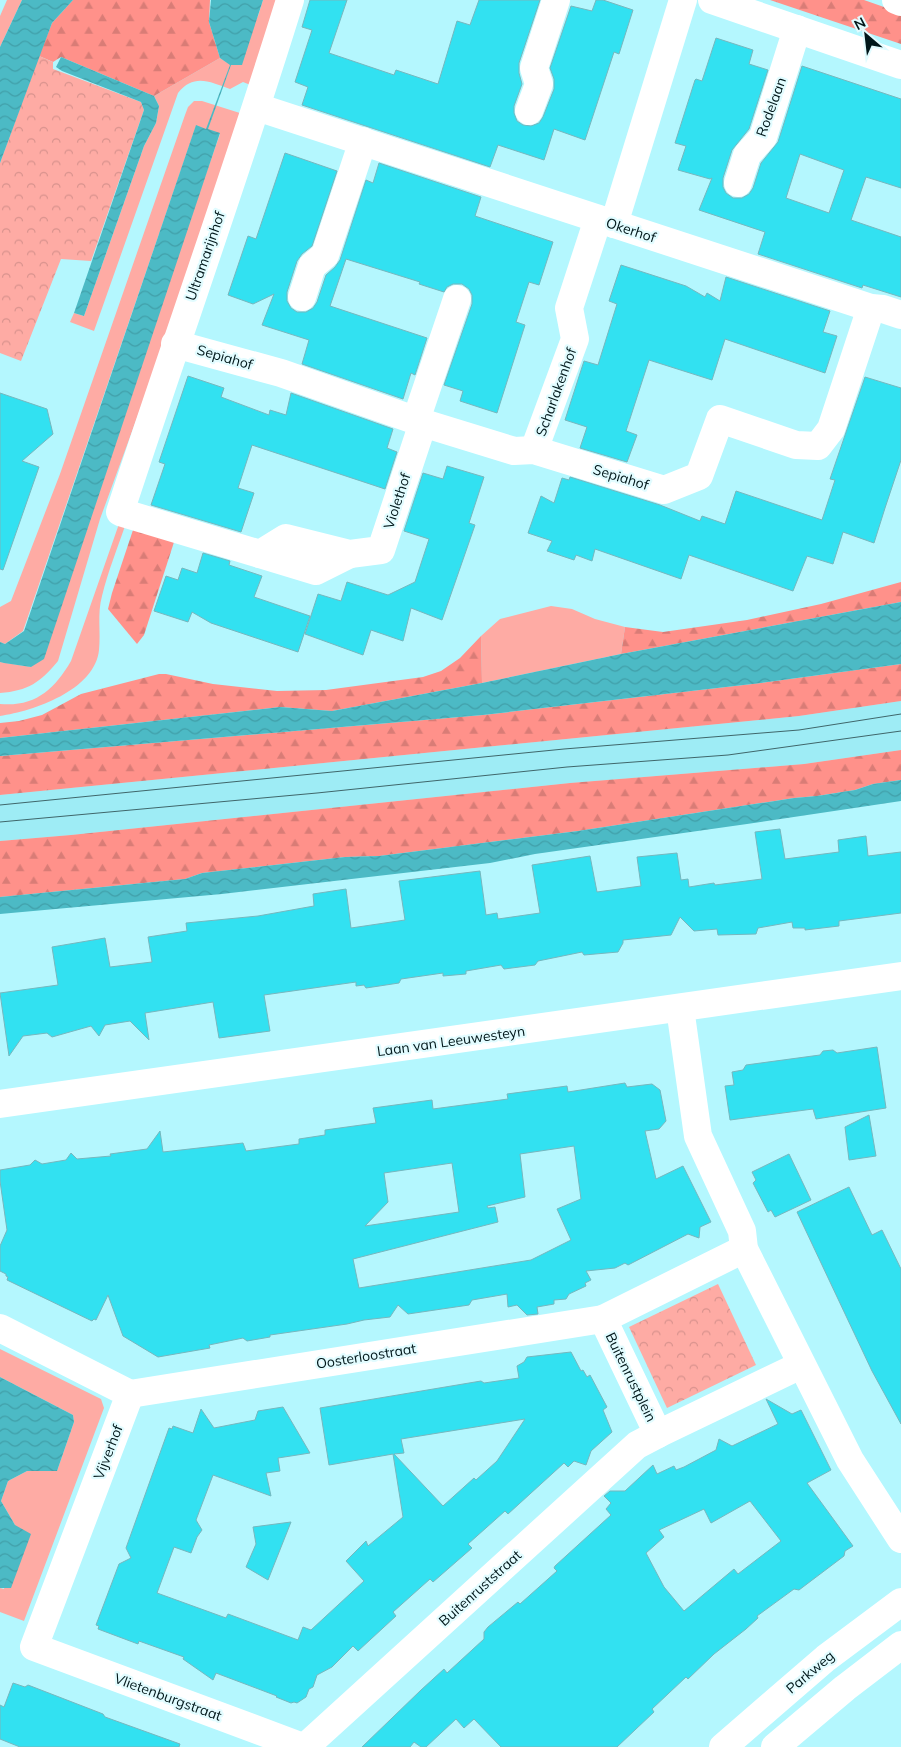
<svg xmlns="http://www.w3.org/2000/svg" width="901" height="1747" font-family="Mulish,sans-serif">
<defs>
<pattern id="forest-firs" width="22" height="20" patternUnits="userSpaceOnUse" patternTransform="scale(1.25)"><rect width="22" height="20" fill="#ff918a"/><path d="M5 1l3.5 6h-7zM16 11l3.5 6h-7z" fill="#d97c76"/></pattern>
<pattern id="park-crowns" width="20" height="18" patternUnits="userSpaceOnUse" patternTransform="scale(1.25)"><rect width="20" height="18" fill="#feaba4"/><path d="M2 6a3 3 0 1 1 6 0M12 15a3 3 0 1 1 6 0" fill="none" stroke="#d8928d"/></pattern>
<pattern id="water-waves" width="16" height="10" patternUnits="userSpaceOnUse" patternTransform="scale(1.25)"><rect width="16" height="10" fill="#4cbac5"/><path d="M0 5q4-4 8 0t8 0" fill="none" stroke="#419fa9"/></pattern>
</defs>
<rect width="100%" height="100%" fill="#b4f7fe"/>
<path fill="#9eecf5" d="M901,701V750L804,764L570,783L71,835L0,841V795L799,716Z"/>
<g fill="#feaba4">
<path d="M7,0H22L0,47V16Z"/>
<path d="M263,0H281L253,86L243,82L230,89C210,82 194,73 178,93L94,331L70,322L74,313L84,316L144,146L156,123L159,106L154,96L220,58L231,65L258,16Z"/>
<path d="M194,101H202L243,114L161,352L100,519L58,661C41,682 28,691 0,693V662L31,667L220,134L196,126L23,631L5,644L0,642V607L11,601L60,474L185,115L188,107Z"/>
<path d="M120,521L126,523C118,547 108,571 102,596C97,614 101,632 99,650C95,690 34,711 0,716V704C35,707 54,690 71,661Z"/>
<path d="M551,606L572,609L595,619L625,627L621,654L482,683L481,636L500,619Z"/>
<path d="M0,1349L101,1399L104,1408L24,1621L0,1612V1588L4,1589L15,1525L1,1501L8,1481L27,1471H57L74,1422L73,1415L0,1377Z"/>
</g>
<g fill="url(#forest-firs)">
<path d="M73,0H210L209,22L220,58L154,96L61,57L53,62L39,56L52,23Z"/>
<path d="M770,0H864L901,13V44Z"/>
<path d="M135,524L175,539L144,635L137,644L108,609L112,593Z"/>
<path d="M901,582V602L621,654L625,627L663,632L747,620L821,604Z"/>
<path d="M481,636L482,683L332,711L280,707L0,738V723L19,721L42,715L81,694L159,674H166L213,684L277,691L326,690L423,677L441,671L460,658Z"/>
<path d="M901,664V701L799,716L0,795V756L483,715L761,683Z"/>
<path d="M901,750V780L873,784L855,790L817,796L794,798L578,831L379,856L345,857L202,873L185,879L0,897V841L71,835L570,783L804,764Z"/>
</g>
<g fill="url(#park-crowns)">
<path d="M39,56L53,62V69L141,102L144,110L91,261L61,259L21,361L0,353V163Z"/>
<path d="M718,1284L756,1365L667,1408L629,1327Z"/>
</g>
<g fill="url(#water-waves)">
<path d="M22,0H73L52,23L0,163V47Z"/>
<path d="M211,0H263L242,65H231L208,129L220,133L44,659L31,667L4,663L0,662V642L5,644L24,631L196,125L206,129L230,65L220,58L209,22Z"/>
<path d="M61,57L154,96L159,106L156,123L144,146L84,316L74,313L144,110L141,102L62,71L56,67Z"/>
<path d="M901,602V664L761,683L483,715L0,756V738L280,707L332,711L482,683L621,654Z"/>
<path d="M901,780V801L747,824L535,854L490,863L222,894L0,914V897L185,879L202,873L345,857L379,856L578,831L794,798L817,796L855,790L873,784Z"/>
<path d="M0,1377L73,1415L74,1422L57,1471H27L8,1481L1,1501L15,1525L31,1534L11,1588H0Z"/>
</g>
<g fill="#32e1f1" stroke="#76b7be" fill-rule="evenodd">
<path d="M310,0H347L329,53L394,75L396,70L438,84L457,21L470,25L479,0H540L519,63V73L522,84L514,106V113L517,121L523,125L531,126L539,123L543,117L554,89V79L550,68L571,6L592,11L596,0H603L633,10L619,54L614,52L585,140L554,129L544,160L498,145L490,167L302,105L308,87L295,82L312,30L302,27Z"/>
<path d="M716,38L753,50L749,64L768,70L749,129L732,150L723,178V187L726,193L733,198H742L749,194L753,188L761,163L778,142L802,66L901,99V188L866,177L851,220L901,237V297L863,285L862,288L758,254L765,232L699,210L712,178L710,179L678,170L686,146L675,143L695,80L696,79L702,81ZM800,154L844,170L829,213L786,198Z"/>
<path d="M285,153L337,171L312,246L302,254L297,261L287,292V301L291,308L297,312H306L313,308L317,302L326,275L335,267L340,260L366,180L373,183L379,163L481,197L475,216L553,242L539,285L529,282L516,322L525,325L497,413L460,401L463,391L444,385L472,304V295L469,289L462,284H453L447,287L444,292L419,284L420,282L346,259L330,306L427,338L415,375L411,373L403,399L302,364L309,340L262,325L274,294L253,304L228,295L248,236L256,239Z"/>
<path d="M621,265L686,286L705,297L707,293L720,301L726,277L830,311L823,332L837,336L825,373L725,339L712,380L649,360L626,431L637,435L627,462L580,448L587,427L565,420L584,361L598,365L617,304L609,301Z"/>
<path d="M188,376L224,388L221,397L269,415L270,410L286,415L291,393L393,429L387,448L397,452L385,489L252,445L238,488L254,493L241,532L151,505L165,464L159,462Z"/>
<path d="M865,377L901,388V460L885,508L874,543L843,532L833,564L807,556L793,591L689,555L681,579L595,549L592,561L576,555L574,560L547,551L552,541L528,533L541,496L554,503L562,478L569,480L570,477L660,505L700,521L702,516L725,524L736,491L822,520L835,480L830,479Z"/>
<path d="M0,393L47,409L53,434L22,461L39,467L3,570L0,569Z"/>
<path d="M447,466L484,477L469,523L475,525L442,620L411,608L403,641L371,630L363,655L305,634L318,594L341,601L347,582L388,595L415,582L429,539L404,531L423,473L443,479Z"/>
<path d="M203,553L230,561L229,565L262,576L254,597L310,616L298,652L211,623L192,612L188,622L154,611L166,576L178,580L182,568L197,573Z"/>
<path d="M780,829L785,859L839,852L838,840L866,836L868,856L901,852V913L839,921V926L805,930V928H793L792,922L758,928L756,934L718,935L717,929L694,931L680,917L671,935L623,940V943L618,952L584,955L582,952L538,961L535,965L504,969L501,965L466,971V974L443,976V973L401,979L399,983L366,988L364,985L356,986V982L264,995L270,1031L219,1038L213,1002L145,1013L149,1040L130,1021L105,1025L99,1036L91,1026L52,1037L47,1033L23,1036L9,1056L0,993L58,985L52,947L105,938L110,967L152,962L148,937L187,931L186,923L258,916L314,906L313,894L346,889L351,928L405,920L399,881L480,871L486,915L497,913L498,919L540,913L532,865L590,856L597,892L641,886L637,857L677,853L681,880L688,879L689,887L714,883L715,885L762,879L755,832Z"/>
<path d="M877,1047L886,1108L816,1119L813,1109L730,1120L725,1086L734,1085L732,1072L743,1070L746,1065L820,1055L823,1051L833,1050L837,1053Z"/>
<path d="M625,1083L627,1087L652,1084L660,1090L666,1121L659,1129L645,1131L656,1179L683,1166L711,1222L700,1227L699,1238L688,1234L628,1265L625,1263L615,1268L586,1271L591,1280L585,1283L586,1286L569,1294L566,1299L554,1300V1304L537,1307L538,1314L527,1315L517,1305L508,1307L507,1294L472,1300L469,1305L408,1314L398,1305L390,1317L364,1320L347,1324L270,1335V1337L247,1341L243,1338L209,1345L210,1348L158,1357L123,1336L108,1295L96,1320L94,1319L92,1321L7,1280L8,1277L6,1276V1274L0,1271V1246L7,1230L0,1181V1170L30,1165L35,1160L42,1164L66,1160L71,1153L77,1159L111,1156L110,1154L147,1149L160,1131L163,1152L243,1143L246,1151L299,1144V1139L325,1135V1130L376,1123L373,1108L432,1100L433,1109L508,1099L507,1094L567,1086L568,1092ZM574,1146L581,1199L557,1209L571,1240L531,1260L359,1288L353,1259L498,1222L495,1207L488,1208L487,1206L525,1197L520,1154ZM452,1163L459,1212L365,1226L388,1202L384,1173Z"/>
<path d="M869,1115L876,1156L849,1160L845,1127Z"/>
<path d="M789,1154L811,1200L775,1217L771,1210L768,1212L753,1183L756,1180L752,1172Z"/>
<path d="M849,1187L872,1235L882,1230L901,1269V1424L872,1371L797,1212Z"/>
<path d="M571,1352L581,1371L583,1370L587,1377L590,1375L607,1407L603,1410L612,1432L591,1451L586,1465L574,1461L568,1467L564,1463L508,1514L505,1511L468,1544L472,1548L433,1582L430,1579L393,1612L396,1616L358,1651L353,1646L332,1667L317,1675L313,1687L309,1689L306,1697L297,1703L294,1702L291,1703L276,1697L277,1696L216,1673L213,1680L183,1659L184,1657L139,1641L138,1644L98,1629L99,1626L96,1625L119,1564L131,1558L126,1548L169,1428L172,1429L173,1426L193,1433L201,1409L214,1428L255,1420L258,1411L283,1407L310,1453L278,1458L280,1471L266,1473L271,1496L213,1475L196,1520L202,1530L197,1537L191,1553L174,1547L157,1593L226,1618L228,1614L298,1640L303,1627L311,1630L364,1581L346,1561L366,1541L368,1546L403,1517L393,1454L329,1465L320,1408L481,1381L484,1383L519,1378L517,1366L524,1362L527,1357ZM525,1419L497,1461L476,1480L474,1478L443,1506L394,1454L404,1453L401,1439Z"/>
<path d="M766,1399L792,1414L801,1410L831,1470L807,1483L853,1546L845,1551L844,1556L799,1590L794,1589L757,1616L758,1618L746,1629L714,1654L688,1679L686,1677L652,1709L654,1712L617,1747H501L474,1719L464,1728L456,1719L426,1747H421L414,1742L410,1747H362L421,1690L444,1669L447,1673L484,1639V1632L488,1627L518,1602L520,1604L557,1571L554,1568L555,1566L611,1515L606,1509L611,1503L604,1496L610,1491H625L653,1465L657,1474L674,1466L676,1470L684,1467L716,1450L719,1439L732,1446L778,1424ZM750,1501L781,1541L738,1574L734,1569L684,1611L664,1587L646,1553L664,1537L659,1530L704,1509L711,1523Z"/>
<path d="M291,1522L268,1580L246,1567L256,1544L253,1527Z"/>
<path d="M13,1683L25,1687L28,1685L103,1714L105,1717L180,1744L179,1747H20L0,1739V1705L4,1707Z"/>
</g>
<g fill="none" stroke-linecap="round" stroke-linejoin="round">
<g stroke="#fff" stroke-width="28">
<path d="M290,0C237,172 176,341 120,512L260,554L286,538L350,554L381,550L423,423"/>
<path d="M712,0L901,65"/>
<path d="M896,0L901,2"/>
<path d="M257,107L871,308L883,309L901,315"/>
<path d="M529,111L539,84L534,68L556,0"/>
<path d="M738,183L747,155L763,137L797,29"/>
<path d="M614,224L683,0"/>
<path d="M302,297L312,266L325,255L363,141"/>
<path d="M175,344L281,373L423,423L514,451L534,450L664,490L699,476L720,419L796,445L818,446L831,429L871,308"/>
<path d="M416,420L457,299"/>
<path d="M534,450L575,339L569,308L598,219"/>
<path d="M260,554L316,571L350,554"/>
<path d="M680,1008L698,1136L742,1231L744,1249L850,1460L901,1539"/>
<path d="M0,1104L901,976"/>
<path d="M744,1249L603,1319L658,1434L801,1365"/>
<path d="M0,1328L130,1394L34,1647L303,1747"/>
<path d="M130,1394L603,1319"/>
<path d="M305,1747L637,1445L658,1434"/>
<path d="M723,1747L826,1658L901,1602"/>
<path d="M775,1747L845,1688L901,1645"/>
</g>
<g stroke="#3f666a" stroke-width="1">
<path d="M0,805L564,749L799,730L901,714"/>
<path d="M0,822L317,793L567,767L728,755L901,731"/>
</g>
</g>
<g text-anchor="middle" stroke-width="4.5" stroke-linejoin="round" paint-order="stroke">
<g font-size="14" fill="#00171a" stroke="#e2fcff">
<text transform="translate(771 107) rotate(-70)" y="5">Rodelaan</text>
<text transform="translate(631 230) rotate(18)" y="5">Okerhof</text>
<text transform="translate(205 256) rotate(-71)" y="5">Ultramarijnhof</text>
<text transform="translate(225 357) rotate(16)" y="5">Sepiahof</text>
<text transform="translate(556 392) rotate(-70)" y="5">Scharlakenhof</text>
<text transform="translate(621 477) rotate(17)" y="5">Sepiahof</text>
<text transform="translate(397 501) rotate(-72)" y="5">Violethof</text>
<text transform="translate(451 1041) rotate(-8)" y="5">Laan van Leeuwesteyn</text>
<text transform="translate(366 1356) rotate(-9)" y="5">Oosterloostraat</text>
<text transform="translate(631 1377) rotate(64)" y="5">Buitenrustplein</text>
<text transform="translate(108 1452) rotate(-69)" y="5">Vijverhof</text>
<text transform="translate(480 1588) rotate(-42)" y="5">Buitenruststraat</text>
<text transform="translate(810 1672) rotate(-40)" y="5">Parkweg</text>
<text transform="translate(168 1697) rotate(20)" y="5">Vlietenburgstraat</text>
</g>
</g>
<g transform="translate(866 35) rotate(332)" stroke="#e2fcff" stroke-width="4" paint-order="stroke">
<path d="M0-4L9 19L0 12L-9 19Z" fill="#00171a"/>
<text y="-8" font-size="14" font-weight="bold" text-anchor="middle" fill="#00171a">N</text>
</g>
</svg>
